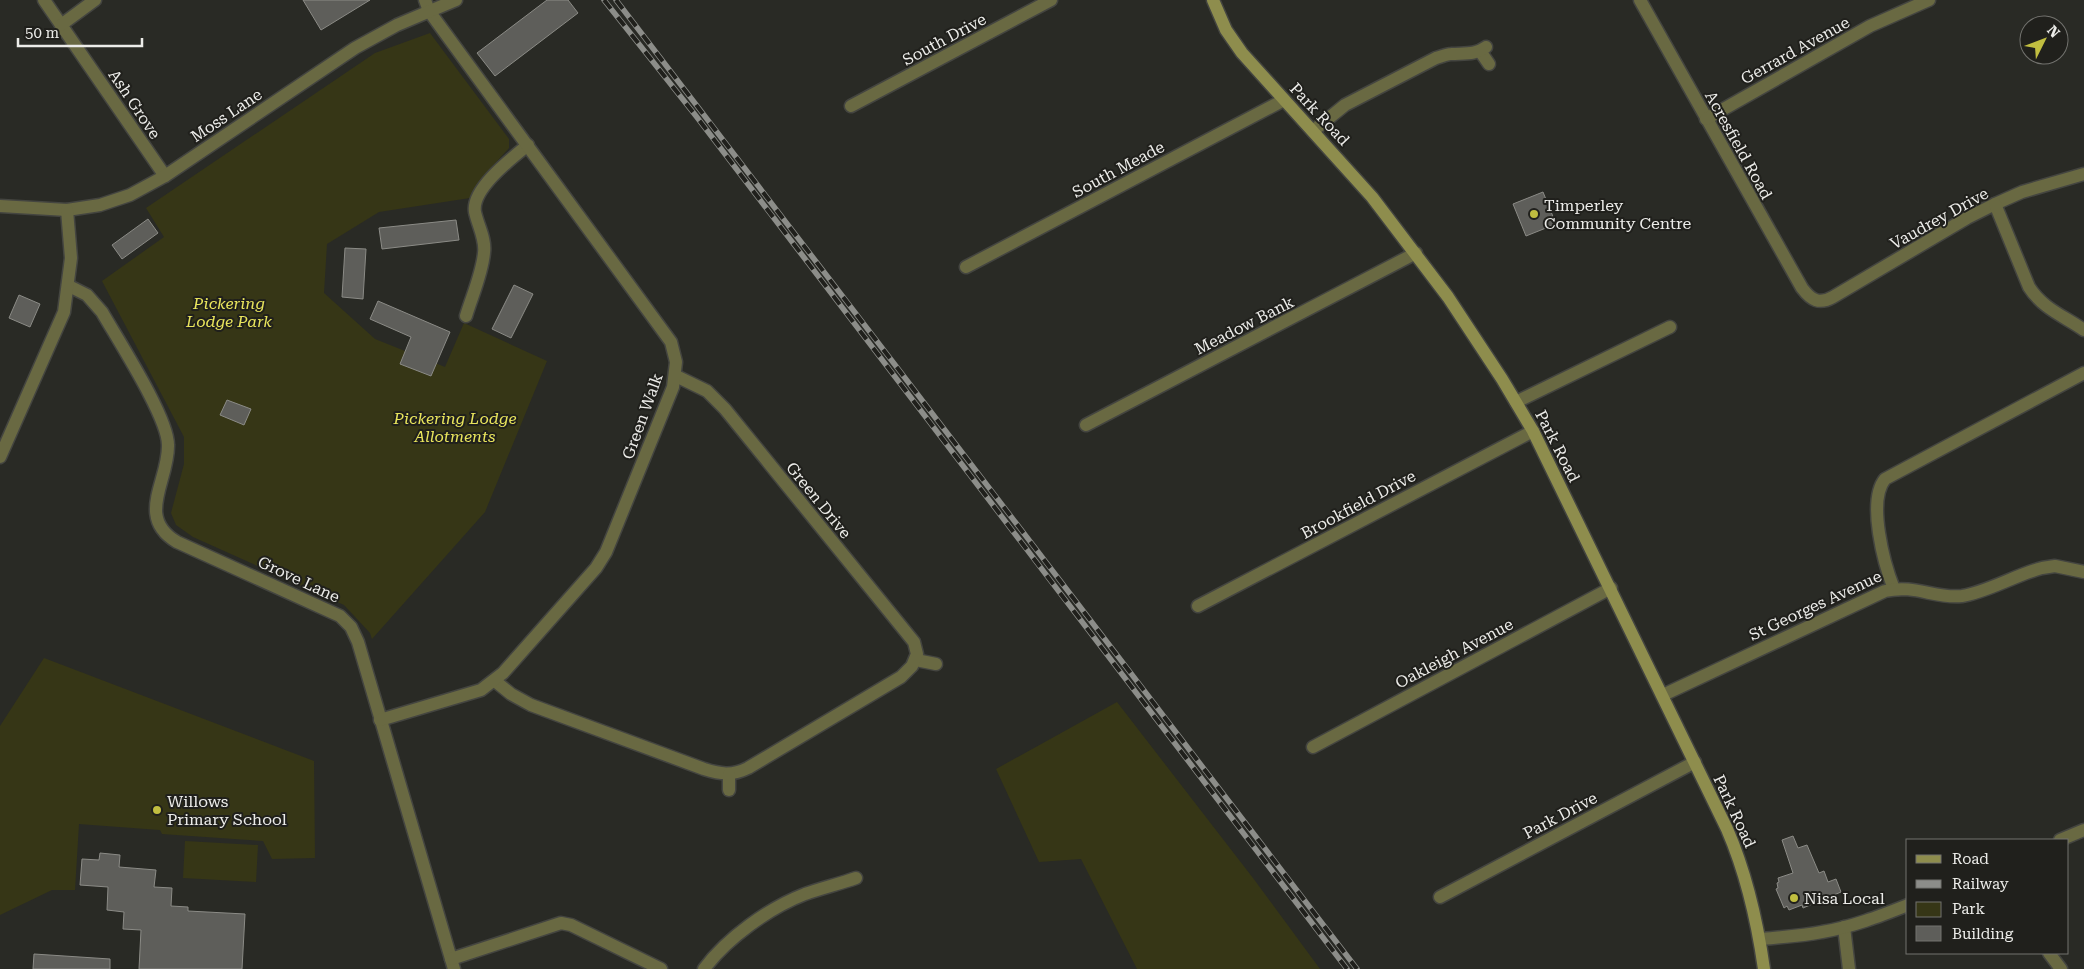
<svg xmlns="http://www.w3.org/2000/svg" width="2084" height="969" font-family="'Roboto Serif',serif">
<rect width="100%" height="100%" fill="#292a25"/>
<g fill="#363616">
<path d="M430,33L509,139V148L481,179L470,198L379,212L327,244L324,293L375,339L445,367L464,323L547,361L485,512L372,639L370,633L344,605L193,537L176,525L171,513L184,464V437L102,281L164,237L146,208L375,53Z"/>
<path d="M44,658L314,761L315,858L272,859L263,841L162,834L160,830L79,824L75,890H52L0,915V726Z"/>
<path d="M1117,702L1253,878L1320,969H1137L1081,859L1039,862L996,769Z"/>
<path d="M185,841L258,845L256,882L183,878Z"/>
</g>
<g fill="#5e5e5a" stroke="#8b8b86">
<path d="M303,0H370L321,30Z"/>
<path d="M547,0H568L578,13L495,76L477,53Z"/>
<path d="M1543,192L1556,224L1526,236L1513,204Z"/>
<path d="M148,219L158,233L122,259L112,245Z"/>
<path d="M456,220L459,240L382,249L379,228Z"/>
<path d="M345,248L366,249L363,299L342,297Z"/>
<path d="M514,285L533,294L511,338L492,329Z"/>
<path d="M19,295L40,304L30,327L9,318Z"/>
<path d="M378,301L450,332L431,376L400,364L411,337L370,319Z"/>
<path d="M227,400L251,409L244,425L220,415Z"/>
<path d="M1793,836L1798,848L1807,845L1819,873L1824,871L1828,882L1836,879L1841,892L1803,908L1802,905L1789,910L1787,906L1784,908L1776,889L1778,888L1777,883L1779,882L1778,878L1793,873L1782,840Z"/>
<path d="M100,853L120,855L119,867L156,870L154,887L172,888L171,906L188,907V911L245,914L242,969H139L141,930L123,929L124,912L107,910L108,887L80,885L82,859L99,860Z"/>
<path d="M34,954L110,959V969H33Z"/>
</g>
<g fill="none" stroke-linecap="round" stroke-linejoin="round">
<defs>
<g id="minor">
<path d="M44,0L165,176"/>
<path d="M1640,0L1802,288C1811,300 1819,305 1833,297L1967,218L1995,204L2022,192L2084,174"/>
<path d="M61,25L95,0"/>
<path d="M1480,51L1489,64"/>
<path d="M851,106L1051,0"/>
<path d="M1706,119L1870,26L1929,0"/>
<path d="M1313,131L1345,105L1436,58C1441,57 1446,54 1451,54C1465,53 1475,55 1486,47"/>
<path d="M1995,204L2029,287C2043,309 2064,316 2084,330"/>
<path d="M966,267L1284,100"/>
<path d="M69,286L87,295L102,312C118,340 168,417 168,445C169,481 135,517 177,542L340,616L351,627L358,642L454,969"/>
<path d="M466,316C472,296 482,274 484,253C486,239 478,226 475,212C471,189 512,158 528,145"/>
<path d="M1516,402L1670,327"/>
<path d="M1086,425L1416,253"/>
<path d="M1894,589C1884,564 1867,501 1885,479L2084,373"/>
<path d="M1198,606L1533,431"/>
<path d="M916,660L936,664"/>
<path d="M495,681L511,694L531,705L704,769C720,774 732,776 748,768L901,677L912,666L917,654L914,642L725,409L707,391L676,376"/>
<path d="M1663,695L1885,591C1916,584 1934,599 1962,596C1985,593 2018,574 2042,568L2055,566L2084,572"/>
<path d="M380,720L481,690L503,673L596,568L606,552L673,387L676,362L671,342L429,11L425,0"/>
<path d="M1313,747L1611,588"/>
<path d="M729,774V790"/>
<path d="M1440,897L1695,762"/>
<path d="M1844,927L1849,969"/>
<path d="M2049,953L2061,969"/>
<path d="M451,959L561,923L571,925L661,969"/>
<path d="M704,969C727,938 769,908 805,894C822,888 839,884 856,878"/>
</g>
<g id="tertiary">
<path d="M0,206L67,210L100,205L130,195L165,176L355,48L397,25L456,0"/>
<path d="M0,457L64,312L71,258L67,210"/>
<path d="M2060,840L2084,830"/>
<path d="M1760,939C1781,937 1802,936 1822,932C1852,927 1880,916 1908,905"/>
</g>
<path id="secondary" d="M1213,0L1226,30L1242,53L1372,197L1448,297L1502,379L1533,431L1727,829C1747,875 1757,920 1764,969"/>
</defs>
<use href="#minor" stroke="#444540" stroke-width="15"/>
<use href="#tertiary" stroke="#444540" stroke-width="15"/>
<use href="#secondary" stroke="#444540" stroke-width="15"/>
<use href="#minor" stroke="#696942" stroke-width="12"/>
<use href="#tertiary" stroke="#696942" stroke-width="12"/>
<use href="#secondary" stroke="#8e8d4d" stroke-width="12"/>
<defs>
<g id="rail">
<path d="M604,0L696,116L1347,969"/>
<path d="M616,0L1357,969"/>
</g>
</defs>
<use href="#rail" stroke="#8c8d89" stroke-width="5.5"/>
<use href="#rail" stroke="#20201c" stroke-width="4" stroke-dasharray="11" stroke-linecap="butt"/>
</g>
<g fill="#c1be40" stroke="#20201c" stroke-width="2">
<circle cx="1534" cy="214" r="5"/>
<circle cx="157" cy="810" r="5"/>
<circle cx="1794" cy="898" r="5"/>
</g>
<g text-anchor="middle" stroke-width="4" stroke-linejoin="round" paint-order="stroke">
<g font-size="16" fill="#ecece9" stroke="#20201c">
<text transform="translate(944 39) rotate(-28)" y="6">South Drive</text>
<text transform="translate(1795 50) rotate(-29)" y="6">Gerrard Avenue</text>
<text transform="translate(135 104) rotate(56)" y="6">Ash Grove</text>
<text transform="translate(1320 114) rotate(47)" y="6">Park Road</text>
<text transform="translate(226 115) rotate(-34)" y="6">Moss Lane</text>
<text transform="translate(1739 145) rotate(61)" y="6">Acresfield Road</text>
<text transform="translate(1118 169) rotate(-28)" y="6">South Meade</text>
<text transform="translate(1939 218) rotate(-29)" y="6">Vaudrey Drive</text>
<text transform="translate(1244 325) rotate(-27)" y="6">Meadow Bank</text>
<text transform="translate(642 416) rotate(-70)" y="6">Green Walk</text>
<text transform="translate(1558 446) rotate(63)" y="6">Park Road</text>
<text transform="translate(819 500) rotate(51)" y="6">Green Drive</text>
<text transform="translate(1358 504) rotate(-28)" y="6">Brookfield Drive</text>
<text transform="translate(299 579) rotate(25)" y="6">Grove Lane</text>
<text transform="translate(1815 605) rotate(-25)" y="6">St Georges Avenue</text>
<text transform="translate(1454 653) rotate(-28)" y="6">Oakleigh Avenue</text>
<text transform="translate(1735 811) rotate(65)" y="6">Park Road</text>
<text transform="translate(1560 815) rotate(-28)" y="6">Park Drive</text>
</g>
<g font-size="16" fill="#ecece9" stroke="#20201c" text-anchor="start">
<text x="1544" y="211">Timperley<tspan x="1544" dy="18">Community Centre</tspan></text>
<text x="167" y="807">Willows<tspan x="167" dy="18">Primary School</tspan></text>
<text x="1804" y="904">Nisa Local</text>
</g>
<g font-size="16" font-style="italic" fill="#e9e55c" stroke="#20201c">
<text x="229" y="309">Pickering<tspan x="229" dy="18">Lodge Park</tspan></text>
<text x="455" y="424">Pickering Lodge<tspan x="455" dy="18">Allotments</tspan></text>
</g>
</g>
<rect x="1906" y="839" width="162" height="115" fill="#20201c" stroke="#72726e"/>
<rect x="1916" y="855" width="25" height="8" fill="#8e8d4d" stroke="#72726e"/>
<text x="1952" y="864" font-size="15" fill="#ecece9">Road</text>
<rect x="1916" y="880" width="25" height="8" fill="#8c8d89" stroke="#72726e"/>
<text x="1952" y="889" font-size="15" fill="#ecece9">Railway</text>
<rect x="1916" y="902" width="25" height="15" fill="#363616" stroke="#72726e"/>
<text x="1952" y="914" font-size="15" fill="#ecece9">Park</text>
<rect x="1916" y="926" width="25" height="15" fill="#5e5e5a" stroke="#72726e"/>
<text x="1952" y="939" font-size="15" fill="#ecece9">Building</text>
<g transform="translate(2044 40) rotate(48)"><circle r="24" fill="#20201c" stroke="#72726e"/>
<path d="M0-4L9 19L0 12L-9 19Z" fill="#c1be40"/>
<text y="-8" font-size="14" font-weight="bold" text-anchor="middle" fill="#ecece9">N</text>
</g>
<path d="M18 38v8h124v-8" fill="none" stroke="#ecece9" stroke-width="2.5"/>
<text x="25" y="38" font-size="15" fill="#ecece9" stroke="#20201c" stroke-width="4" paint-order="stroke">50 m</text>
</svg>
